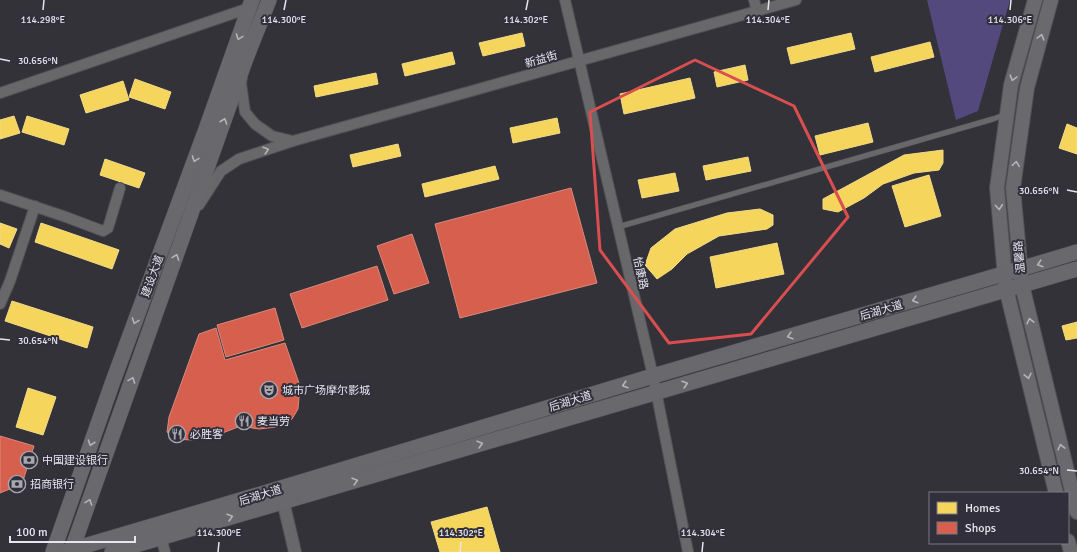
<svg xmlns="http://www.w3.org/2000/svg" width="1077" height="552" font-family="Signika,'Noto Sans SC',sans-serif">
<rect width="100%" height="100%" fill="#333238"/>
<path fill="#54497d" d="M927,0H1010L978,111L956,120Z"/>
<g fill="#f6d55c" stroke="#f2da88">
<path d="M522,33L525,46L483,56L479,43Z"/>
<path d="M851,33L855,49L791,64L787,48Z"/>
<path d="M930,42L934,57L875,72L871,57Z"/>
<path d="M452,52L455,64L405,76L402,64Z"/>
<path d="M745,65L748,80L717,87L714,72Z"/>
<path d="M376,73L378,84L316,97L314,86Z"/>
<path d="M690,78L695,98L624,114L620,94Z"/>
<path d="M135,79L171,92L165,109L129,97Z"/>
<path d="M123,81L129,100L86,113L80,95Z"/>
<path d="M14,116L20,133L0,139V120Z"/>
<path d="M27,116L69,129L64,145L22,132Z"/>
<path d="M557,118L560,133L513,143L510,128Z"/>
<path d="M868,123L873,142L820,155L815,136Z"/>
<path d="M1067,124L1077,128V154L1059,148Z"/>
<path d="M398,144L401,156L353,167L350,155Z"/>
<path d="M943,150V163L939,170L914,173L883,184L864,198L838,212L823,209V199L904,155Z"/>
<path d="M748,157L751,171L706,180L703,166Z"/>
<path d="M105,159L145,173L139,188L100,175Z"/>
<path d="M495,166L499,179L425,197L422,184Z"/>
<path d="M675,173L679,191L642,198L638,180Z"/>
<path d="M929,175L941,216L905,227L892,186Z"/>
<path d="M760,209L773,215V225L767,229L719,236L687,254L672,269L657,279L645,265L651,248L675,229L727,213Z"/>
<path d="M0,223L17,229L9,248L0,244Z"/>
<path d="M41,223L119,250L112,269L35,242Z"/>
<path d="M777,243L784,274L716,288L710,257Z"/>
<path d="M12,301L93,327L87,348L5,321Z"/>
<path d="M1077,322V338L1066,340L1062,326Z"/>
<path d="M28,388L56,397L43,435L16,427Z"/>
<path d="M487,507L500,552H440L431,522Z"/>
</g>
<g fill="#d6604d" stroke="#db887d">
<path d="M571,188L597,283L460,318L435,224Z"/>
<path d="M412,234L429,283L394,294L377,246Z"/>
<path d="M377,266L388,300L302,328L290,294Z"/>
<path d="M275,308L284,340L226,357L217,325Z"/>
<path d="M216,328L225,360L285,343L300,386L298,409L292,419L277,427L259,429L252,428L243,425L220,434L191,440L176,439L167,432L169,417L199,334Z"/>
<path d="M0,436L34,446L22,484L0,493Z"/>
</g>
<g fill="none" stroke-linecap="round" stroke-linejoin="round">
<defs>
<path id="service" d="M618,227L993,119L1004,115"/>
<g id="minor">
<path d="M565,0L653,376L688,552"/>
<path d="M754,0L757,11"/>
<path d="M0,93L249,8"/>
<path d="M293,141L796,0"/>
<path d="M0,195L66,217L103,231L108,228L120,188"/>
<path d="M199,205L221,171L239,159L293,141L272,136L255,124L245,112L241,83L242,78"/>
<path d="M0,304L10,281L35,206"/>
<path d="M161,537L165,552"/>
</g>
<path id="tertiary" d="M283,501L295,552"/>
<g id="secondary">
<path d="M1035,0L1011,85L997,188L1006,288L1056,493"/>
<path d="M1051,0L1027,88L1013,188L1022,285L1077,512"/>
<path d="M1068,541L1071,552"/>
</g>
<g id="primary">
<path d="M53,552L112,384L206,129L252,0"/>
<path d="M64,552L254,496L653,376L1020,269L1077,252"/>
<path d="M71,552L245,61L269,0"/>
<path d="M112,552L1077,269"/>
</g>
</defs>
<use href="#service" stroke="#515054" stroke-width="6"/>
<use href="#minor" stroke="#515054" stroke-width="12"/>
<use href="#tertiary" stroke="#515054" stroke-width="14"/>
<use href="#secondary" stroke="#515054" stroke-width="16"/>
<use href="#primary" stroke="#515054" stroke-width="16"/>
<use href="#service" stroke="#68686a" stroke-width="5"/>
<use href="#minor" stroke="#68686a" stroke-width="10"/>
<use href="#tertiary" stroke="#68686a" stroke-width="12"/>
<use href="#secondary" stroke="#6a696e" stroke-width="14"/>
<use href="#primary" stroke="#69686c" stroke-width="15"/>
</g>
<defs><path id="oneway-chevron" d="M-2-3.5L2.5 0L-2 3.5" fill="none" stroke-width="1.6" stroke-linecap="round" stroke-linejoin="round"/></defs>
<g stroke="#b5b4ba">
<use href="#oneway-chevron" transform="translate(239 37) rotate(110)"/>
<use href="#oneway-chevron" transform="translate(224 121) rotate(-71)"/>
<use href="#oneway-chevron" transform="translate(195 159) rotate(110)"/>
<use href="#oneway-chevron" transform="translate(176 257) rotate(-70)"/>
<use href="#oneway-chevron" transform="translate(1040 264) rotate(163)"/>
<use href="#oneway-chevron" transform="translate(915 300) rotate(164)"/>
<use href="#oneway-chevron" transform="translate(135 321) rotate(110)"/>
<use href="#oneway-chevron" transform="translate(790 336) rotate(164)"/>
<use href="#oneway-chevron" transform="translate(132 380) rotate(-70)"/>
<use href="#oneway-chevron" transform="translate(685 384) rotate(-16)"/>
<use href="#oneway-chevron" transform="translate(625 385) rotate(163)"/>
<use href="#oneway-chevron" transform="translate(91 443) rotate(109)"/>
<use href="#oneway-chevron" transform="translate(480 444) rotate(-16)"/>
<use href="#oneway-chevron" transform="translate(355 481) rotate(-16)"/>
<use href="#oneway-chevron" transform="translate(89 502) rotate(-70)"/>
<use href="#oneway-chevron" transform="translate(230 517) rotate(-16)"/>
</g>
<g stroke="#b5b4bb">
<use href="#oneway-chevron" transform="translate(1041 37) rotate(-75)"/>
<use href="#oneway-chevron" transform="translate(1013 78) rotate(105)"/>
<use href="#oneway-chevron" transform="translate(1016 164) rotate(-82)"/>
<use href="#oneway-chevron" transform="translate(999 207) rotate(85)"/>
<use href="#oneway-chevron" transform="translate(1030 321) rotate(-104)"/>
<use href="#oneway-chevron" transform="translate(1028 376) rotate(76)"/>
<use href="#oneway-chevron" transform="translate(1061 447) rotate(-104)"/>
</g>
<use stroke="#b4b4b9" href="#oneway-chevron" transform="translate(266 150) rotate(-18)"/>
<path fill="none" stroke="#d94e50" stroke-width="3" stroke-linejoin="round" d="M695,60L794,106L848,217L751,334L669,343L600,250L590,112Z"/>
<path fill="none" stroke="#e7e6ee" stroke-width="1.5" d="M43,10L44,0M284,10L286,0M526,10L528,0M768,10L769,0M1010,10L1011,0M0,59L10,61M1067,190L1077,192M0,339L10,340M1067,470L1077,471M218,552L219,542M460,552L461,542M702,552L703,542"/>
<defs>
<symbol id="theatre-ring" viewBox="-11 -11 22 22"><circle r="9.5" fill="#312f3b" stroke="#a8a7ae" stroke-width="1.5"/><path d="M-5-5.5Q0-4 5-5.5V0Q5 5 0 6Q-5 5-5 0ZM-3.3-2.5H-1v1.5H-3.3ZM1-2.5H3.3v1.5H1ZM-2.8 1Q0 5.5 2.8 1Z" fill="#a8a7ae"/></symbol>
<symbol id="restaurant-ring" viewBox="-11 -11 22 22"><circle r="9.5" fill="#312f3b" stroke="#a8a7ae" stroke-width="1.5"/><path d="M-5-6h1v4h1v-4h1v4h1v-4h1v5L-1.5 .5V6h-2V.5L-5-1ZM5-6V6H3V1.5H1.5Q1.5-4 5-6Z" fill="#a8a7ae"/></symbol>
<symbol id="bank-ring" viewBox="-11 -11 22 22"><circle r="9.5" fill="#312f3b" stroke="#a8a7ae" stroke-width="1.5"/><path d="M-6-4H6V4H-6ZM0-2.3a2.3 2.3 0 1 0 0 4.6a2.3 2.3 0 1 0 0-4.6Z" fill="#a8a7ae"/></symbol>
</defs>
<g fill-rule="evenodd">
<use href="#theatre-ring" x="259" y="380" width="20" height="20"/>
<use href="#restaurant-ring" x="234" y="411" width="20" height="20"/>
<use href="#restaurant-ring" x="167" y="424" width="20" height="20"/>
<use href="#bank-ring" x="19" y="450" width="20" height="20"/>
<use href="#bank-ring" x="7" y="474" width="20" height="20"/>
</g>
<g text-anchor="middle" stroke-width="4" stroke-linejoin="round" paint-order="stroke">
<g font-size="11" fill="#e7e6ee" stroke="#312f3b">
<text transform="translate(541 59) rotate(-16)" y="4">新益街</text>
<text transform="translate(1019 257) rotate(-95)" y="4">温馨路</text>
<text transform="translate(641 273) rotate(77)" y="4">怡康路</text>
<text transform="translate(152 276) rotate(-70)" y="4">建设大道</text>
<text transform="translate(881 310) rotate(-16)" y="4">后湖大道</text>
<text transform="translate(570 401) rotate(-17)" y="4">后湖大道</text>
<text transform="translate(260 495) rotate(-17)" y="4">后湖大道</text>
</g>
<g font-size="11" fill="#e7e6ee" stroke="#312f3b" text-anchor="start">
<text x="282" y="394">城市广场摩尔影城</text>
<text x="257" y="425">麦当劳</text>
<text x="190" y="438">必胜客</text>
<text x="42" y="464">中国建设银行</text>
<text x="30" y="488">招商银行</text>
</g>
</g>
<g font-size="10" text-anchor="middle" fill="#e7e6ee" stroke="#312f3b" stroke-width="4" stroke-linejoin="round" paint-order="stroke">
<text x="43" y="23">114.298°E</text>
<text x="284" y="23">114.300°E</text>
<text x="526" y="23">114.302°E</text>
<text x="768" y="23">114.304°E</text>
<text x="1010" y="23">114.306°E</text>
<text x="38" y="64">30.656°N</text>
<text x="1039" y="194">30.656°N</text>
<text x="38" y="344">30.654°N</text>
<text x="1039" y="474">30.654°N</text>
<text x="219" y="536">114.300°E</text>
<text x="461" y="536">114.302°E</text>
<text x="703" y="536">114.304°E</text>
</g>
<rect x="929" y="492" width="140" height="52" fill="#312f3b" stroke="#7a7883"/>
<rect x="937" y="502" width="20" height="12" fill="#f6d55c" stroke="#7a7883"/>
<text x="965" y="512" font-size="12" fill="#e7e6ee">Homes</text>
<rect x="937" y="522" width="20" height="12" fill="#d6604d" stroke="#7a7883"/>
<text x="965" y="532" font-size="12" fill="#e7e6ee">Shops</text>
<path d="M10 536v6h125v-6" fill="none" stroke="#e7e6ee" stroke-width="2"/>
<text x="16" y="536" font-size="12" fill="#e7e6ee" stroke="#312f3b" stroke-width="3" paint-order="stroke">100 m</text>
</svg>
